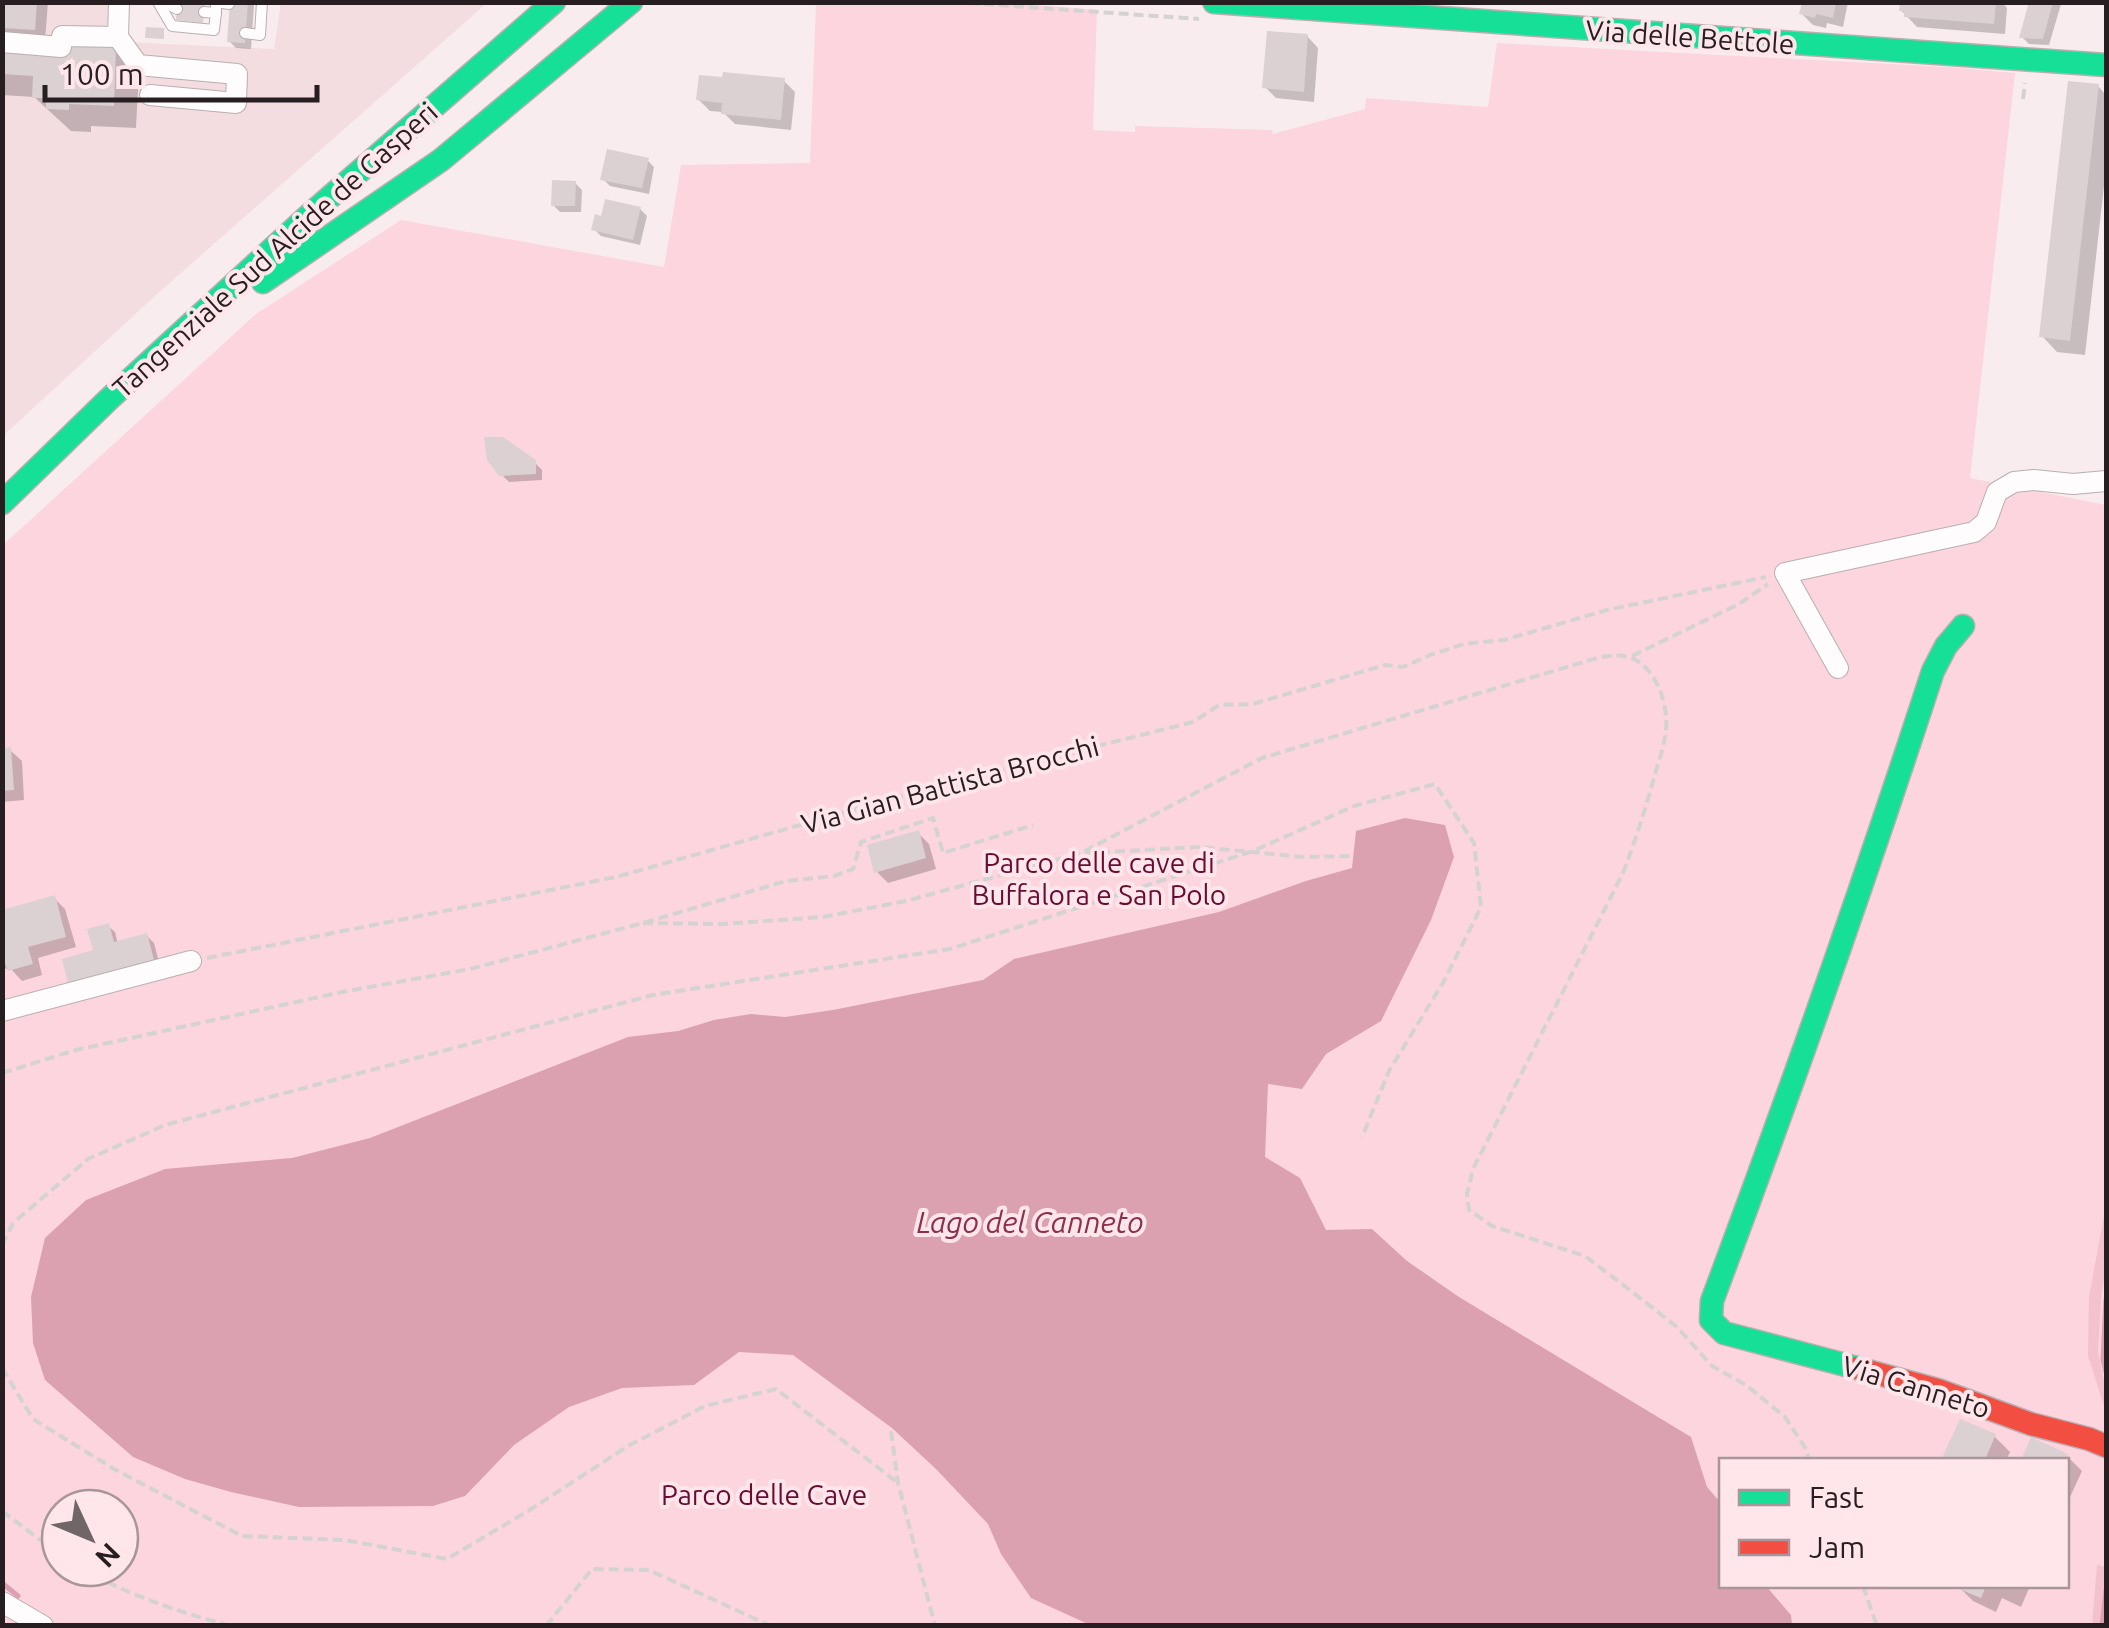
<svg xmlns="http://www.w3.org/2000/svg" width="2109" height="1628" font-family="Ubuntu,sans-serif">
<rect width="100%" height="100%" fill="#f9ecee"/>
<path fill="#f4dde1" d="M3,3H128V42L274,49L281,3H487L155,296L3,436Z"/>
<path fill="#fcd5de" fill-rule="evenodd" d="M998,2L1097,10L1093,130L1135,132V126L1272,130L1273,134L1365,109L1366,98L1488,107L1497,43L1946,67L2015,73L1970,478L2106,505V1625L3,1626V545L256,314L401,220L664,267L681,165L810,163L816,3ZM1722,1460H2066V1586H1722ZM60,1508H120V1568H60Z"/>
<g fill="#f4c2ce">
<path d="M2106,1205V1267L2101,1298L2098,1352L2106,1389V1412L2088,1356L2089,1297Z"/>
<path d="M2097,1565L2106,1567V1625H2092Z"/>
</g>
<path fill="#dba1b0" d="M1405,818L1445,825L1454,857L1431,920L1381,1021L1326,1054L1302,1089L1268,1084L1265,1157L1300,1178L1326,1230L1372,1229L1407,1261L1459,1297L1691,1437L1707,1487L1721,1503L1722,1586H1766L1791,1615L1792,1625H1090L1031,1598L1001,1554L988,1524L936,1469L892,1428L793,1355L739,1352L694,1385L622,1388L569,1407L514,1445L465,1496L433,1506L299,1507L231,1492L185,1479L133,1457L45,1380L33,1343L31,1297L45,1238L86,1200L165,1169L292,1158L370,1138L628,1037L678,1031L714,1020L751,1014L785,1017L833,1010L983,980L1014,959L1219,912L1306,881L1352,868L1356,831Z"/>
<g fill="#0003">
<path d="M2,2H48L45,40L2,37Z"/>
<path d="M232,2H251L254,5L251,49L236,48L229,41Z"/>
<path d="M1805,2H1848L1843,27L1827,23L1826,28L1813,25L1802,14Z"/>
<path d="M1902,2H2002L2007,8L2005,34L1917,27L1901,10Z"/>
<path d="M2032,2L2061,4L2049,45L2029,44L2022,37Z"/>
<path d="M1307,36L1318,48L1314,102L1276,98L1265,87Z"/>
<path d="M115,50L139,73L136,128L91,126V132L71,131L34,97L2,95V55L71,58Z"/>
<path d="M784,81L795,92L791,130L735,124L723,112L710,111L698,99Z"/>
<path d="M2098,86L2106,95V179L2105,177L2085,355L2057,352L2042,336Z"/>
<path d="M647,160L654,167L649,194L610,186L603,179Z"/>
<path d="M575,183L582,190L581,212H560L553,205Z"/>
<path d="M640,209L647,216L640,245L601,236L594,229Z"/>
<path d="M534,462L542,470V480L509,482L501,474Z"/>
<path d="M2,750H10L22,761L24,800L2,802Z"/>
<path d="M918,833L929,844L936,869L888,883L877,872Z"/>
<path d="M54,898L65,909L76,947L38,958L42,975L22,981L10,968L6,969L2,965V912Z"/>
<path d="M108,926L115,932L118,944L147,936L154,943L160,966L78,988L71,981L96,952Z"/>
<path d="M1961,1422L1995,1437L2010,1452L2006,1460H1944Z"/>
<path d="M2033,1440L2067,1456L2082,1471L2066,1506V1460H2024Z"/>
<path d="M1958,1586H2030L2021,1607L2002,1598L1996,1612L1973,1601Z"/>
</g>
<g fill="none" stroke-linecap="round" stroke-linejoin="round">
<g stroke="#dba1b0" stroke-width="5">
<path d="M2106,1299L2103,1360L2106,1372"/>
<path d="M2,1583L18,1596"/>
<path d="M2102,1626L2106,1590"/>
</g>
</g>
<g fill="#dbd0d2">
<path d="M2,2H37L35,30L2,28Z"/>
<path d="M177,2H205L203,23L176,20Z"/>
<path d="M230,2H248L245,43L227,42Z"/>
<path d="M1900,2H1996L1994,24L1904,17V11H1899Z"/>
<path d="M2029,2H2053L2043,39L2019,38Z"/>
<path d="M1802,3H1836L1833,18L1816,14L1815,18L1799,14Z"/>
<path d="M146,27L164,28V39L145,38Z"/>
<path d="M1267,31L1308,34L1304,92L1262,88Z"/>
<path d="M69,46L116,48L114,106L69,104V110L46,109V98H32L33,76L2,74V52L69,56Z"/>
<path d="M723,72L785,78L781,120L721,114L722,103L696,100L699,75L722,77Z"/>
<path d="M2068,81L2099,84L2070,341L2039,337Z"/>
<path d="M607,149L649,158L642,188L600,180Z"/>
<path d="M552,180L576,181L575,206H551Z"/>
<path d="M605,199L641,207L633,240L591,230L595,214L601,216Z"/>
<path d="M484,437H503L536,460V474L499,476L487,460Z"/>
<path d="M11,747L14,790L2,791V748Z"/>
<path d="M919,830L926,858L874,873L867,845Z"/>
<path d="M55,895L66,937L28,947L33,964L8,971L2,956V910Z"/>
<path d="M109,923L114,942L147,933L154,960L68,983L62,959L93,950L87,929Z"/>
<path d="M1960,1419L1996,1434L1985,1460H1941Z"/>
<path d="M2031,1437L2068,1454L2065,1460H2021Z"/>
<path d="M1952,1586H1986L1981,1598Z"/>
</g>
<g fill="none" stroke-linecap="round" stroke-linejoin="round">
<defs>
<g id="lane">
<path d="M158,2L172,26L214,30L216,13"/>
<path d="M163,2L177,9"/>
<path d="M204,12L216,13V2L229,4"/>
<path d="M245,33L260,35L262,2"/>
</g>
<g id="street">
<path d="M119,2L118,37L138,65L237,74L236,103L150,95"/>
<path d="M2,42L61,47L62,36L118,37"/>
<path d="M1838,668L1785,573L1974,532L1986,522L1997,492L2014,482L2034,480L2073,484L2106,481"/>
<path d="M2,1011L191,961"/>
<path d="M2,1602L43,1626"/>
</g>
<g id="fast">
<path d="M1214,2L2106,65"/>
<path d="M263,282L441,160L631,2"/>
<path d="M2,503L108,400L306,218L554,2"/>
<path d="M1857,1368L1724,1333L1711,1320L1712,1301C1790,1093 1864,883 1933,671L1946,646L1963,626"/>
</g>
<path id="jam" d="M1857,1368L1938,1390L2031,1424L2089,1439L2106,1446"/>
</defs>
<use href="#lane" stroke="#b9afb1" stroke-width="12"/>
<use href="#street" stroke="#b9afb1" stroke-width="22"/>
<use href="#fast" stroke="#b9afb1" stroke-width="25"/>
<use href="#jam" stroke="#b9afb1" stroke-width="25"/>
<g stroke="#d5d2d2" stroke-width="4" stroke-dasharray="10 5" stroke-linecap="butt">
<path d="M954,2L1199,19"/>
<path d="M2023,99L2025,83"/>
<path d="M1632,656L1739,604L1768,584"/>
<path d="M1085,853L1200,847L1303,857L1354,856"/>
<path d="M643,923L721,924L823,917L906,901L1081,853L1262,758L1597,658C1621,653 1636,654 1651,674C1660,686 1665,703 1666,717C1668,737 1659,759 1654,778C1645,810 1635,842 1623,873L1473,1169L1467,1194L1469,1210L1492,1226L1585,1256L1622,1284L1677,1327L1712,1366L1746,1385L1785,1417L1806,1449L1809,1460"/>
<path d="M207,958L616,877L942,785L1193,722L1219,705L1253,704L1385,665L1403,667L1430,655L1464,644L1504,640L1607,610L1766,577"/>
<path d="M2,1073L76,1050L342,992L470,969L643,923L786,881L834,876L853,869L861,842L933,818L943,853L1033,825"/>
<path d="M2,1245L13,1223L88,1159L165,1125L653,995L950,949L1253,851L1354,806L1435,784L1474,843L1481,907L1444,981L1389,1071L1362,1137"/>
<path d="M2,1368L33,1419L114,1469L242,1536L345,1540L447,1559L528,1511L628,1446L705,1406L776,1389L898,1483"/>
<path d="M891,1431L898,1483L935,1626"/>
<path d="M2,1511L60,1555"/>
<path d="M81,1568C127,1595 179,1612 231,1626"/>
<path d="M1863,1586L1877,1626"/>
<path d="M546,1626L592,1569L649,1570L771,1626"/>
</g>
<use href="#lane" stroke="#fefcfc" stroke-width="10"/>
<use href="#street" stroke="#fefcfc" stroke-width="20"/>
<use href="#fast" stroke="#16e098" stroke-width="22"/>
<use href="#jam" stroke="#f24e42" stroke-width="22"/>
</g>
<g text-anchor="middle" stroke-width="8" stroke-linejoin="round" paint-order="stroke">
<g font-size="28" fill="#261e20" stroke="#ffe6eb">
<text transform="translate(1690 37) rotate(4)" y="10">Via delle Bettole</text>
<text transform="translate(275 250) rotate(-42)" y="10">Tangenziale Sud Alcide de Gasperi</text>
<text transform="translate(950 785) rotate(-15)" y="10">Via Gian Battista Brocchi</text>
<text transform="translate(1916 1387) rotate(17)" y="10">Via Canneto</text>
</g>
<g font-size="28" fill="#6a0b32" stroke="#ffe6eb">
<text x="1099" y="873">Parco delle cave di<tspan x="1099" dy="32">Buffalora e San Polo</tspan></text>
<text x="764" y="1505">Parco delle Cave</text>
</g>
<g font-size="30" font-style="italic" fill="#8c304e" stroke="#ffe6eb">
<text x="1030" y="1233">Lago del Canneto</text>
</g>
</g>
<rect width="2109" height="1628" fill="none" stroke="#261e20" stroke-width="10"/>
<rect x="1719" y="1458" width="350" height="130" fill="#ffe6eb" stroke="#a8969a" stroke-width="2.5"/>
<rect x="1739" y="1490" width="50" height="15" fill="#16e098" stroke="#a8969a" stroke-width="2.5"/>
<text x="1809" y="1508" font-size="30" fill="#261e20">Fast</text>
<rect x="1739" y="1540" width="50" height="15" fill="#f24e42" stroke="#a8969a" stroke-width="2.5"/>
<text x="1809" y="1558" font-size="30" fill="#261e20">Jam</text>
<g transform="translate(90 1538) rotate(134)"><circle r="48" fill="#ffe6eb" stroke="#a8969a" stroke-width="2.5"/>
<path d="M0-8L18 38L0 25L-18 38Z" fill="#706668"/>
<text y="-15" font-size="28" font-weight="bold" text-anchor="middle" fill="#261e20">N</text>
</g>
<path d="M45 85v15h272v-15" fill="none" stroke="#261e20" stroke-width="5"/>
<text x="60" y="85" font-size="30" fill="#261e20" stroke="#ffe6eb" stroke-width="8" paint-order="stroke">100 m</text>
</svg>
